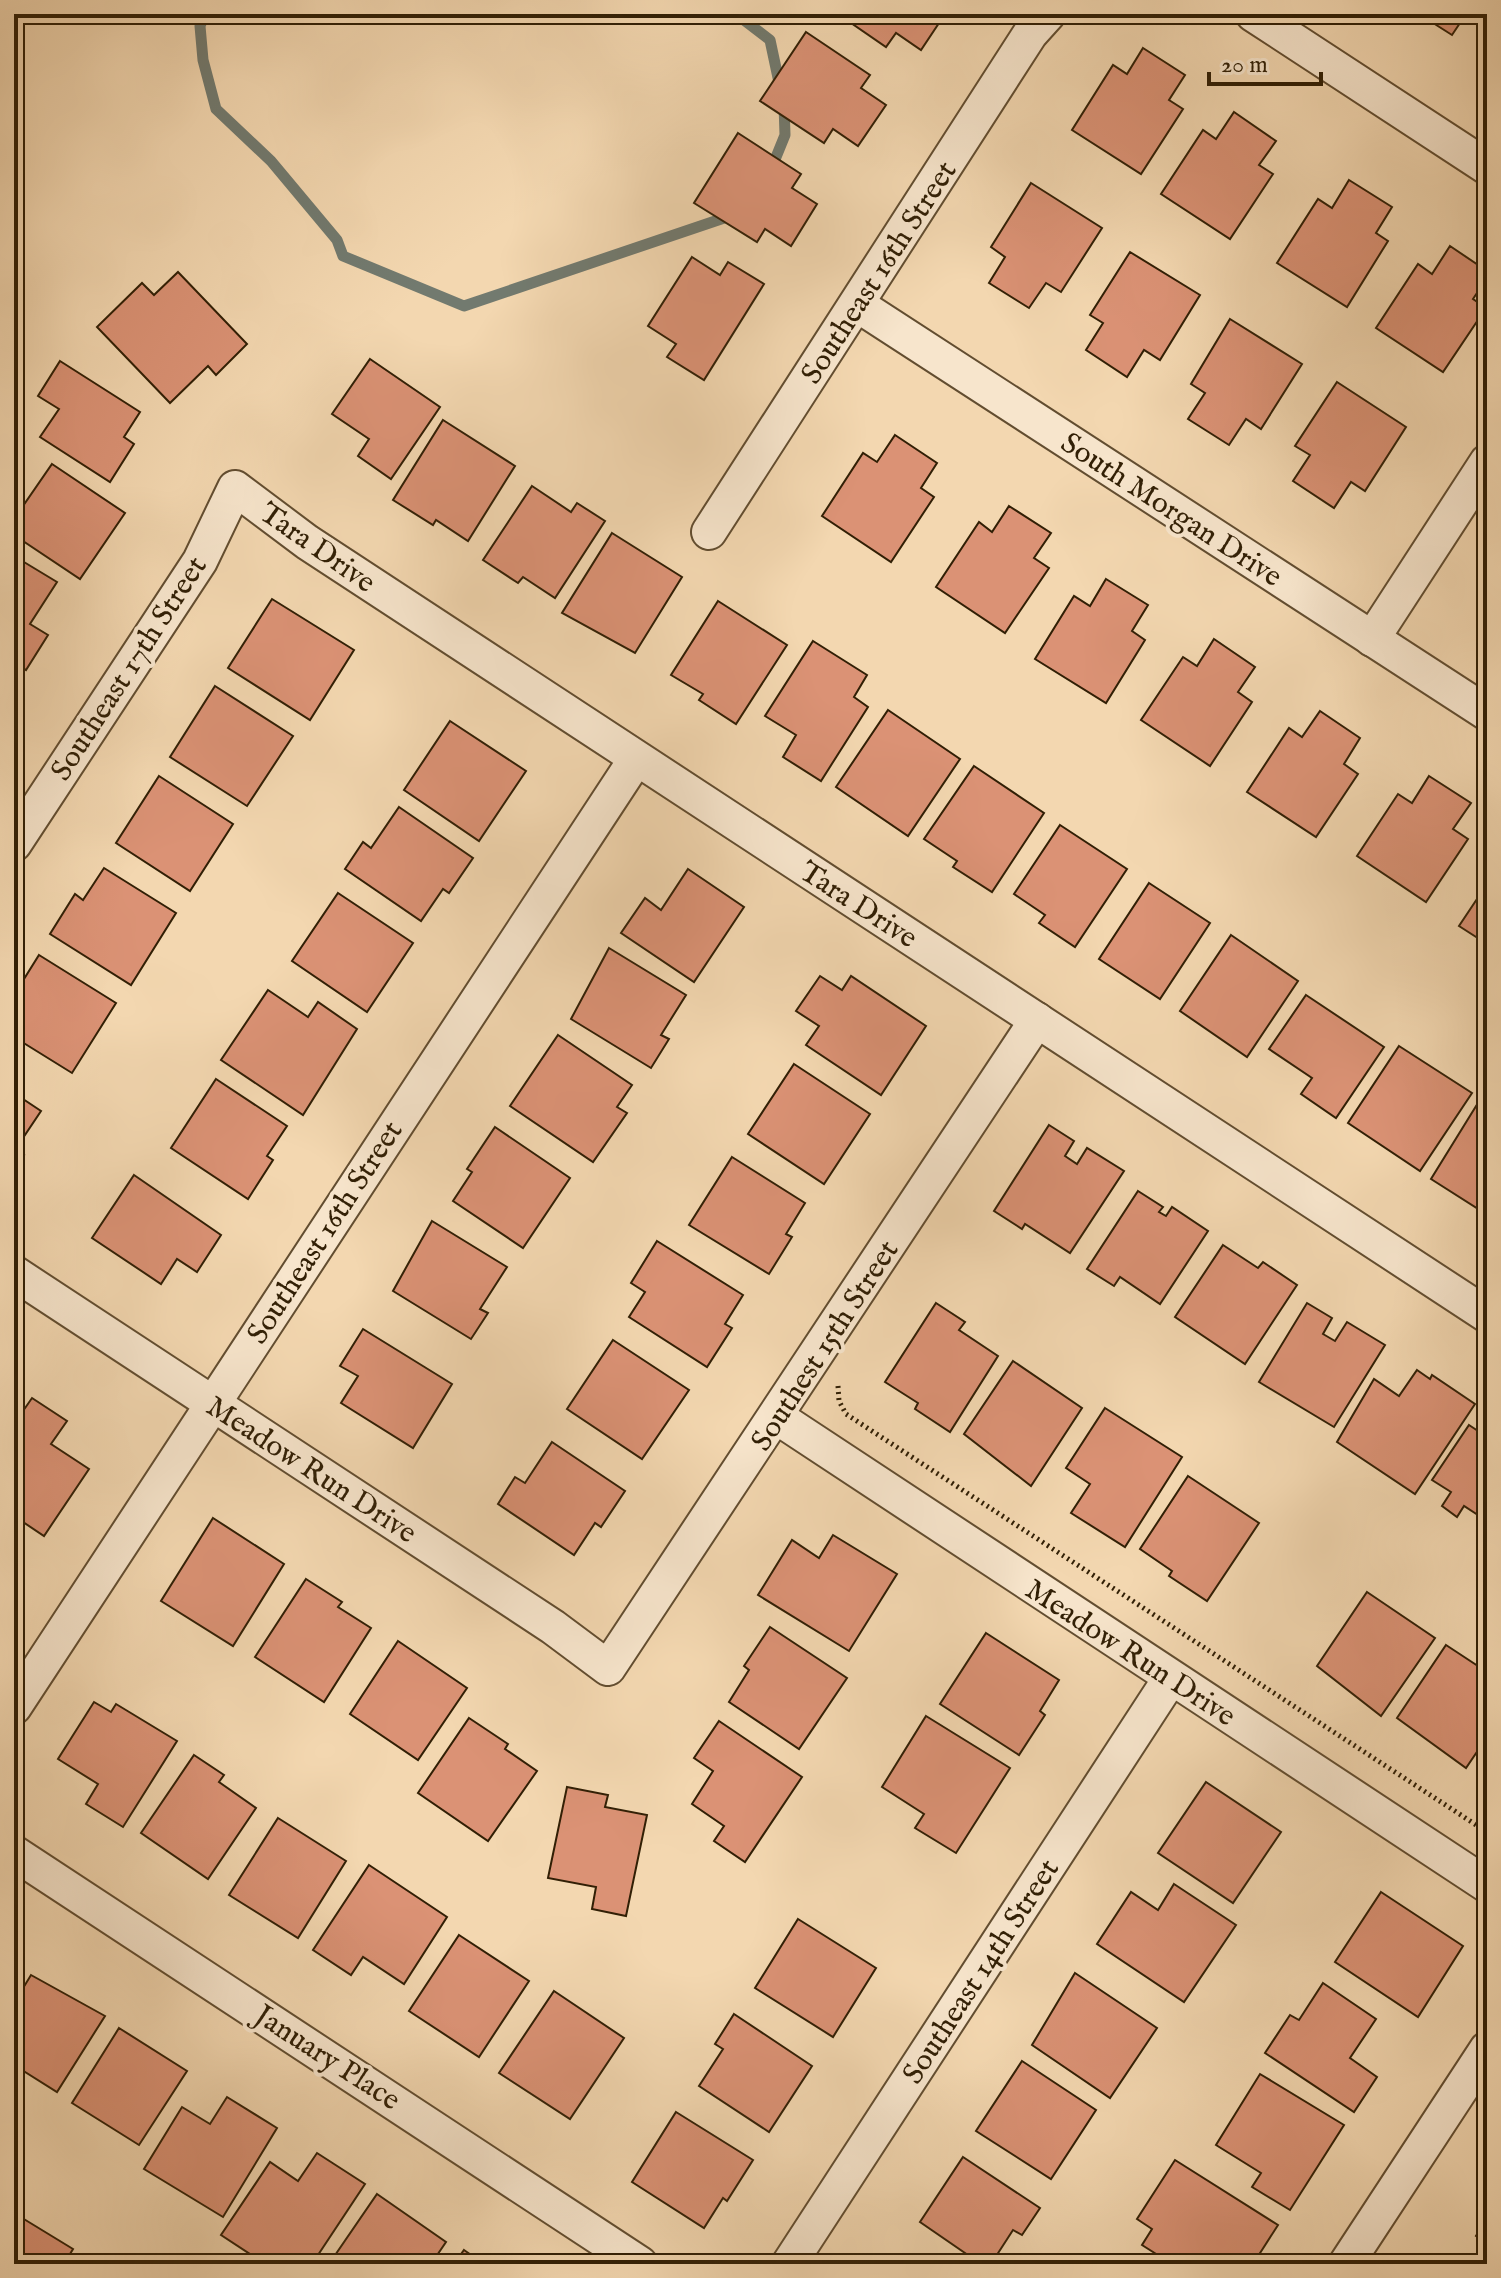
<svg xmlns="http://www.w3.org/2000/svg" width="1501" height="2278" font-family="'IM FELL English',serif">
<rect width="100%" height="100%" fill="#f3d7b0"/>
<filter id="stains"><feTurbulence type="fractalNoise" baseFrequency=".0025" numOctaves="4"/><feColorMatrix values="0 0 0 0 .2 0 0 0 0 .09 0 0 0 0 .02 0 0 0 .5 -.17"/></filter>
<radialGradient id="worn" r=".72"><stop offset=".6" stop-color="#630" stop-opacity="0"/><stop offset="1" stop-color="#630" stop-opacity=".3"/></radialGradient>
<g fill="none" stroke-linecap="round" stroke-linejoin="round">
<g stroke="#727a6f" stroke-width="11">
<path d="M205,14L200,26L203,60L216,109L271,161L337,240L343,256L464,306L733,215"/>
<path d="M736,14L770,40L780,87"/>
<path d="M770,172L785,135L784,104"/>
</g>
</g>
<g fill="#db9275" stroke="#311f05" stroke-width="2">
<path d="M838,14H945L921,50L896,33L886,47Z"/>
<path d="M1419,14H1466L1452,35Z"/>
<path d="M806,32L870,75L861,88L886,105L858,146L833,129L824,143L760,101Z"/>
<path d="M1143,48L1185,75L1169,100L1183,109L1141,174L1072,130L1113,65L1127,74Z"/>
<path d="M1234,112L1276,141L1259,165L1273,174L1230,239L1161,194L1203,130L1216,139Z"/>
<path d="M738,133L801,174L792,188L817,204L791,246L765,229L757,242L694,203Z"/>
<path d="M1349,180L1392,207L1376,233L1388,241L1347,307L1277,263L1318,199L1332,208Z"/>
<path d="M1031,183L1102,228L1061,292L1046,283L1029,308L989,283L1005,257L991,247Z"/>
<path d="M1450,246L1487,271V278L1473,299L1486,308L1443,372L1376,328L1418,264L1432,274Z"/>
<path d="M1130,252L1200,295L1160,360L1144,350L1127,377L1086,350L1103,323L1090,315Z"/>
<path d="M692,257L720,275L728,262L764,284L704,380L667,357L676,344L648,326Z"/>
<path d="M178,272L247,344L216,375L208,366L170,403L97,327L142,283L154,295Z"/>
<path d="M1230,319L1302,364L1261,429L1246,419L1229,445L1188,419L1205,393L1191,384Z"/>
<path d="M370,359L440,407L391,479L358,456L369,439L332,414Z"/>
<path d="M60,361L140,412L124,437L134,444L110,482L40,437L59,409L38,396Z"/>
<path d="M1337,382L1406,427L1365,491L1351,482L1334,508L1293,481L1310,455L1295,446Z"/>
<path d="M443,420L515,466L468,541L436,520L433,525L393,500Z"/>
<path d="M895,435L937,463L921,488L934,497L891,562L822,516L863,453L877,462Z"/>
<path d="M52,464L125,513L80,579L14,535V519Z"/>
<path d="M532,486L571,512L577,503L605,521L555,598L523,577L518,583L483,560Z"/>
<path d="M1009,506L1051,533L1034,558L1049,568L1005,633L936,587L979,522L992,532Z"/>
<path d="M612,533L682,577L635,653L562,613Z"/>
<path d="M14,556L57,582L30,624L48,635L26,670L14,662Z"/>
<path d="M1106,579L1148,605L1132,631L1145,640L1106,703L1035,659L1074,596L1090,606Z"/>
<path d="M272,599L354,650L310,720L228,668Z"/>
<path d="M718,601L787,645L736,724L699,700L703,694L671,675Z"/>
<path d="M1214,639L1255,667L1238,692L1252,702L1210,766L1141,720L1183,657L1197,666Z"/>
<path d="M813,641L867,675L854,697L868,707L821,781L783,757L796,735L765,716Z"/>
<path d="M215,686L293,736L247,806L170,757Z"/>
<path d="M888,710L960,759L908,836L836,787Z"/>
<path d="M1320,711L1360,738L1344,764L1358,774L1316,837L1247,792L1289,728L1302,737Z"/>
<path d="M450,721L526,771L479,841L404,790Z"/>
<path d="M974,766L1044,813L992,892L953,867L957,861L924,839Z"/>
<path d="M159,776L233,824L190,891L116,843Z"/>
<path d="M1429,776L1471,803L1453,829L1468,839L1426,902L1357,856L1398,794L1412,803Z"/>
<path d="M399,807L473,858L449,893L443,889L421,921L345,869L363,842L371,848Z"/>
<path d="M1060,825L1127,869L1075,947L1039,923L1045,915L1014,894Z"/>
<path d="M104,868L176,913L131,985L50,934L75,894L83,900Z"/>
<path d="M688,869L744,907L694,982L621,933L645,898L661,910Z"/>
<path d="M1149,883L1210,923L1160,999L1099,959Z"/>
<path d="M1487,884V944L1459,926Z"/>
<path d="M338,893L413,943L367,1012L292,961Z"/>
<path d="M1231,935L1298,981L1247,1057L1180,1011Z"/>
<path d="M609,948L686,995L661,1035L669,1039L651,1068L571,1019Z"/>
<path d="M39,955L116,1003L72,1073L14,1037V995Z"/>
<path d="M820,976L842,990L851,976L926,1026L881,1095L806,1045L819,1026L796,1011Z"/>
<path d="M268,990L308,1017L318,1002L357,1029L303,1115L221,1060Z"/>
<path d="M1306,995L1384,1047L1336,1118L1301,1094L1312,1078L1269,1049Z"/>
<path d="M558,1035L632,1085L617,1107L627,1113L593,1162L510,1106Z"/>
<path d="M1399,1046L1472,1093L1420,1171L1348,1123Z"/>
<path d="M794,1064L870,1114L824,1184L748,1134Z"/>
<path d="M216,1079L287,1126L267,1156L273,1160L248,1199L171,1148Z"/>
<path d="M1486,1090L1487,1205L1483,1212L1431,1179Z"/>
<path d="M14,1093L41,1111L15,1150L24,1155L14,1170Z"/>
<path d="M1049,1125L1074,1141L1065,1156L1077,1164L1087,1148L1124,1171L1070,1253L1025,1224L1022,1229L994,1211Z"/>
<path d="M495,1127L570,1178L523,1248L453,1201L472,1172L467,1169Z"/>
<path d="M732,1157L805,1203L786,1234L792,1237L769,1274L689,1225Z"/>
<path d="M134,1175L221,1235L197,1272L177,1259L161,1284L92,1238Z"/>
<path d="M1138,1191L1163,1207L1159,1212L1166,1216L1172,1207L1208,1231L1160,1304L1120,1277L1114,1286L1087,1269Z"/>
<path d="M432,1221L507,1267L480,1309L488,1313L471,1339L393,1291Z"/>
<path d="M657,1241L743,1295L725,1324L732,1328L707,1367L629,1317L645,1292L631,1283Z"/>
<path d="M1223,1245L1258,1268L1263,1262L1297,1285L1245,1364L1175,1317Z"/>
<path d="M936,1303L965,1322L959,1330L998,1356L950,1432L915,1409L918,1403L885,1382Z"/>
<path d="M1307,1303L1332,1318L1323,1334L1335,1341L1347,1322L1385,1345L1334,1427L1259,1382Z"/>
<path d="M363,1329L452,1384L413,1448L341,1403L358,1376L340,1366Z"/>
<path d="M613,1340L689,1390L642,1459L567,1409Z"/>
<path d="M1013,1361L1082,1408L1031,1486L964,1434Z"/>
<path d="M1417,1370L1430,1379L1432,1375L1475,1404L1415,1494L1337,1442L1374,1379L1399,1396Z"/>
<path d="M32,1398L67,1421L51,1444L89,1469L44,1536L14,1516V1424Z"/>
<path d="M1105,1408L1182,1457L1125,1547L1071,1513L1090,1484L1066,1468Z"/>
<path d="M1469,1425L1487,1437V1521L1464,1506L1457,1517L1442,1506L1451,1492L1432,1480Z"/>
<path d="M552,1442L625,1491L601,1527L595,1523L574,1555L498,1504L515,1477L525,1483Z"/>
<path d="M1188,1476L1259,1523L1207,1601L1169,1576L1172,1571L1140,1549Z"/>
<path d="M213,1518L284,1564L233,1646L161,1601Z"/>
<path d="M833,1535L897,1574L849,1651L758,1595L792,1540L819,1558Z"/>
<path d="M306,1579L342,1602L338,1607L371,1628L324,1702L255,1657Z"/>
<path d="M1367,1592L1435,1638L1381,1716L1317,1666Z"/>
<path d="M770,1627L847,1678L799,1749L729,1702L749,1670L744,1666Z"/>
<path d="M986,1633L1059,1680L1040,1711L1045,1715L1019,1755L940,1704Z"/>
<path d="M398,1641L467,1688L418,1760L350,1714Z"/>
<path d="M1446,1645L1487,1672V1737L1466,1768L1397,1718Z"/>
<path d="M94,1702L111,1712L116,1704L177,1741L123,1827L86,1804L98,1784L58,1759Z"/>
<path d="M926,1716L1010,1768L956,1853L915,1828L924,1814L882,1787Z"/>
<path d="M469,1718L508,1744L505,1749L537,1771L488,1841L418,1793Z"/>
<path d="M719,1721L802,1777L745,1862L714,1841L724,1826L692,1804L713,1771L694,1758Z"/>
<path d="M194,1755L224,1775L219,1782L256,1808L208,1879L141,1833Z"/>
<path d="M1206,1782L1281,1832L1233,1903L1158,1853Z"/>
<path d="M567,1787L608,1795L605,1807L647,1815L626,1916L592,1909L596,1887L548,1878Z"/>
<path d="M278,1818L346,1861L298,1938L229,1895Z"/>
<path d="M369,1865L447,1917L404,1984L363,1957L351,1975L313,1950Z"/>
<path d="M1174,1884L1236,1925L1184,2002L1097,1944L1131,1892L1158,1910Z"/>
<path d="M1381,1892L1463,1946L1418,2017L1335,1962Z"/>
<path d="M798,1919L876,1968L833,2037L755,1988Z"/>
<path d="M459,1935L529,1981L479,2057L409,2011Z"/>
<path d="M1075,1973L1157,2028L1110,2098L1032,2045Z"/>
<path d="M31,1975L105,2016L57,2092L14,2065V2003Z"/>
<path d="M1323,1983L1376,2019L1350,2058L1377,2077L1354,2112L1265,2053L1290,2015L1299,2020Z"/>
<path d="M554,1991L624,2038L570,2119L499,2073Z"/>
<path d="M734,2014L812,2066L769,2132L699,2086L723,2049L715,2044Z"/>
<path d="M119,2028L187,2071L139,2145L72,2103Z"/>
<path d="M1022,2061L1096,2110L1051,2179L976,2131Z"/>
<path d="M1260,2074L1344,2125L1290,2210L1252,2187L1261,2173L1216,2145Z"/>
<path d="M227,2097L277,2128L223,2217L144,2169L182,2107L210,2124Z"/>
<path d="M676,2112L753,2160L727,2201L723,2198L704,2228L632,2182Z"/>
<path d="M317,2153L365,2184L312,2264H265L221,2235L270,2162L298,2181Z"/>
<path d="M963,2157L1040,2208L1022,2235L1013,2230L991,2264H981L920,2222Z"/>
<path d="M1175,2160L1278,2225L1253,2264H1230L1218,2256L1213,2264H1172L1142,2245L1152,2229L1137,2219Z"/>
<path d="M377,2194L446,2242L431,2264H329Z"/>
<path d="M14,2213L73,2249L64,2264H14Z"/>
<path d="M1487,2218V2243L1476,2236Z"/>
<path d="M464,2250L484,2264H454Z"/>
</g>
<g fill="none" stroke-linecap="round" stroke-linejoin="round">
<defs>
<g id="street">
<path d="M1253,14L1487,167"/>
<path d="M858,305L1487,713"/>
<path d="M709,532L1030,34L1048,14"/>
<path d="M1372,639L1487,462"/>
<path d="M14,844L200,561L235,488L307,542L1487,1315"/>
<path d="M14,1273L553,1627L608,1668L1037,1020"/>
<path d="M777,1417L1487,1885"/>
<path d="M14,1707L636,759"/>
<path d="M14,1853L640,2264"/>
<path d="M789,2264L1170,1679"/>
<path d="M1346,2264L1487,2049"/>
</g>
</defs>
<use href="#street" stroke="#624d30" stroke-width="38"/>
<g stroke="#311f05" stroke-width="5" stroke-dasharray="2 4" stroke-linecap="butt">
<path d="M1478,1351L1487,1357"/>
<path d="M838,1386L839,1401L846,1414L1487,1832"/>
</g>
<use href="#street" stroke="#f7e5cc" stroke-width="34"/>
</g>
<g text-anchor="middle" stroke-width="8" stroke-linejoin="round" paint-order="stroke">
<g font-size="30" fill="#311f05" stroke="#f7e5cc">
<text transform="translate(878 272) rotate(-57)" y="10">Southeast 16th Street</text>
<text transform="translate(1172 509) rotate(33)" y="10">South Morgan Drive</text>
<text transform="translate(318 547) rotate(35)" y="10">Tara Drive</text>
<text transform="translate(128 668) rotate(-57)" y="10">Southeast 17th Street</text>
<text transform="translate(859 904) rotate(33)" y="10">Tara Drive</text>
<text transform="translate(324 1232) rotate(-57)" y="10">Southeast 16th Street</text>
<text transform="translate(824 1345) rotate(-57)" y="10">Southest 15th Street</text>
<text transform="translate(312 1469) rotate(33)" y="10">Meadow Run Drive</text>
<text transform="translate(1131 1652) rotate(33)" y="10">Meadow Run Drive</text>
<text transform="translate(980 1971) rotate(-57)" y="10">Southeast 14th Street</text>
<text transform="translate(328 2057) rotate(33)" y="10">January Place</text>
</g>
</g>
<rect width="1501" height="2278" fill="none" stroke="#f3d7b0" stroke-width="48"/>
<rect x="16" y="16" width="1469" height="2246" fill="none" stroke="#311f05" stroke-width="4"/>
<rect x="24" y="24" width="1453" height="2230" fill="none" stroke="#311f05" stroke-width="2"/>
<path d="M1209 72v12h112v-12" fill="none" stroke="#311f05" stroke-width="4"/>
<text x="1221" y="72" font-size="24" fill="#311f05" stroke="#f7e5cc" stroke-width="6" paint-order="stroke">20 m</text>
<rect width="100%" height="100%" filter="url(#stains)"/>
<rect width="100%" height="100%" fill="url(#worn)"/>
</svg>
